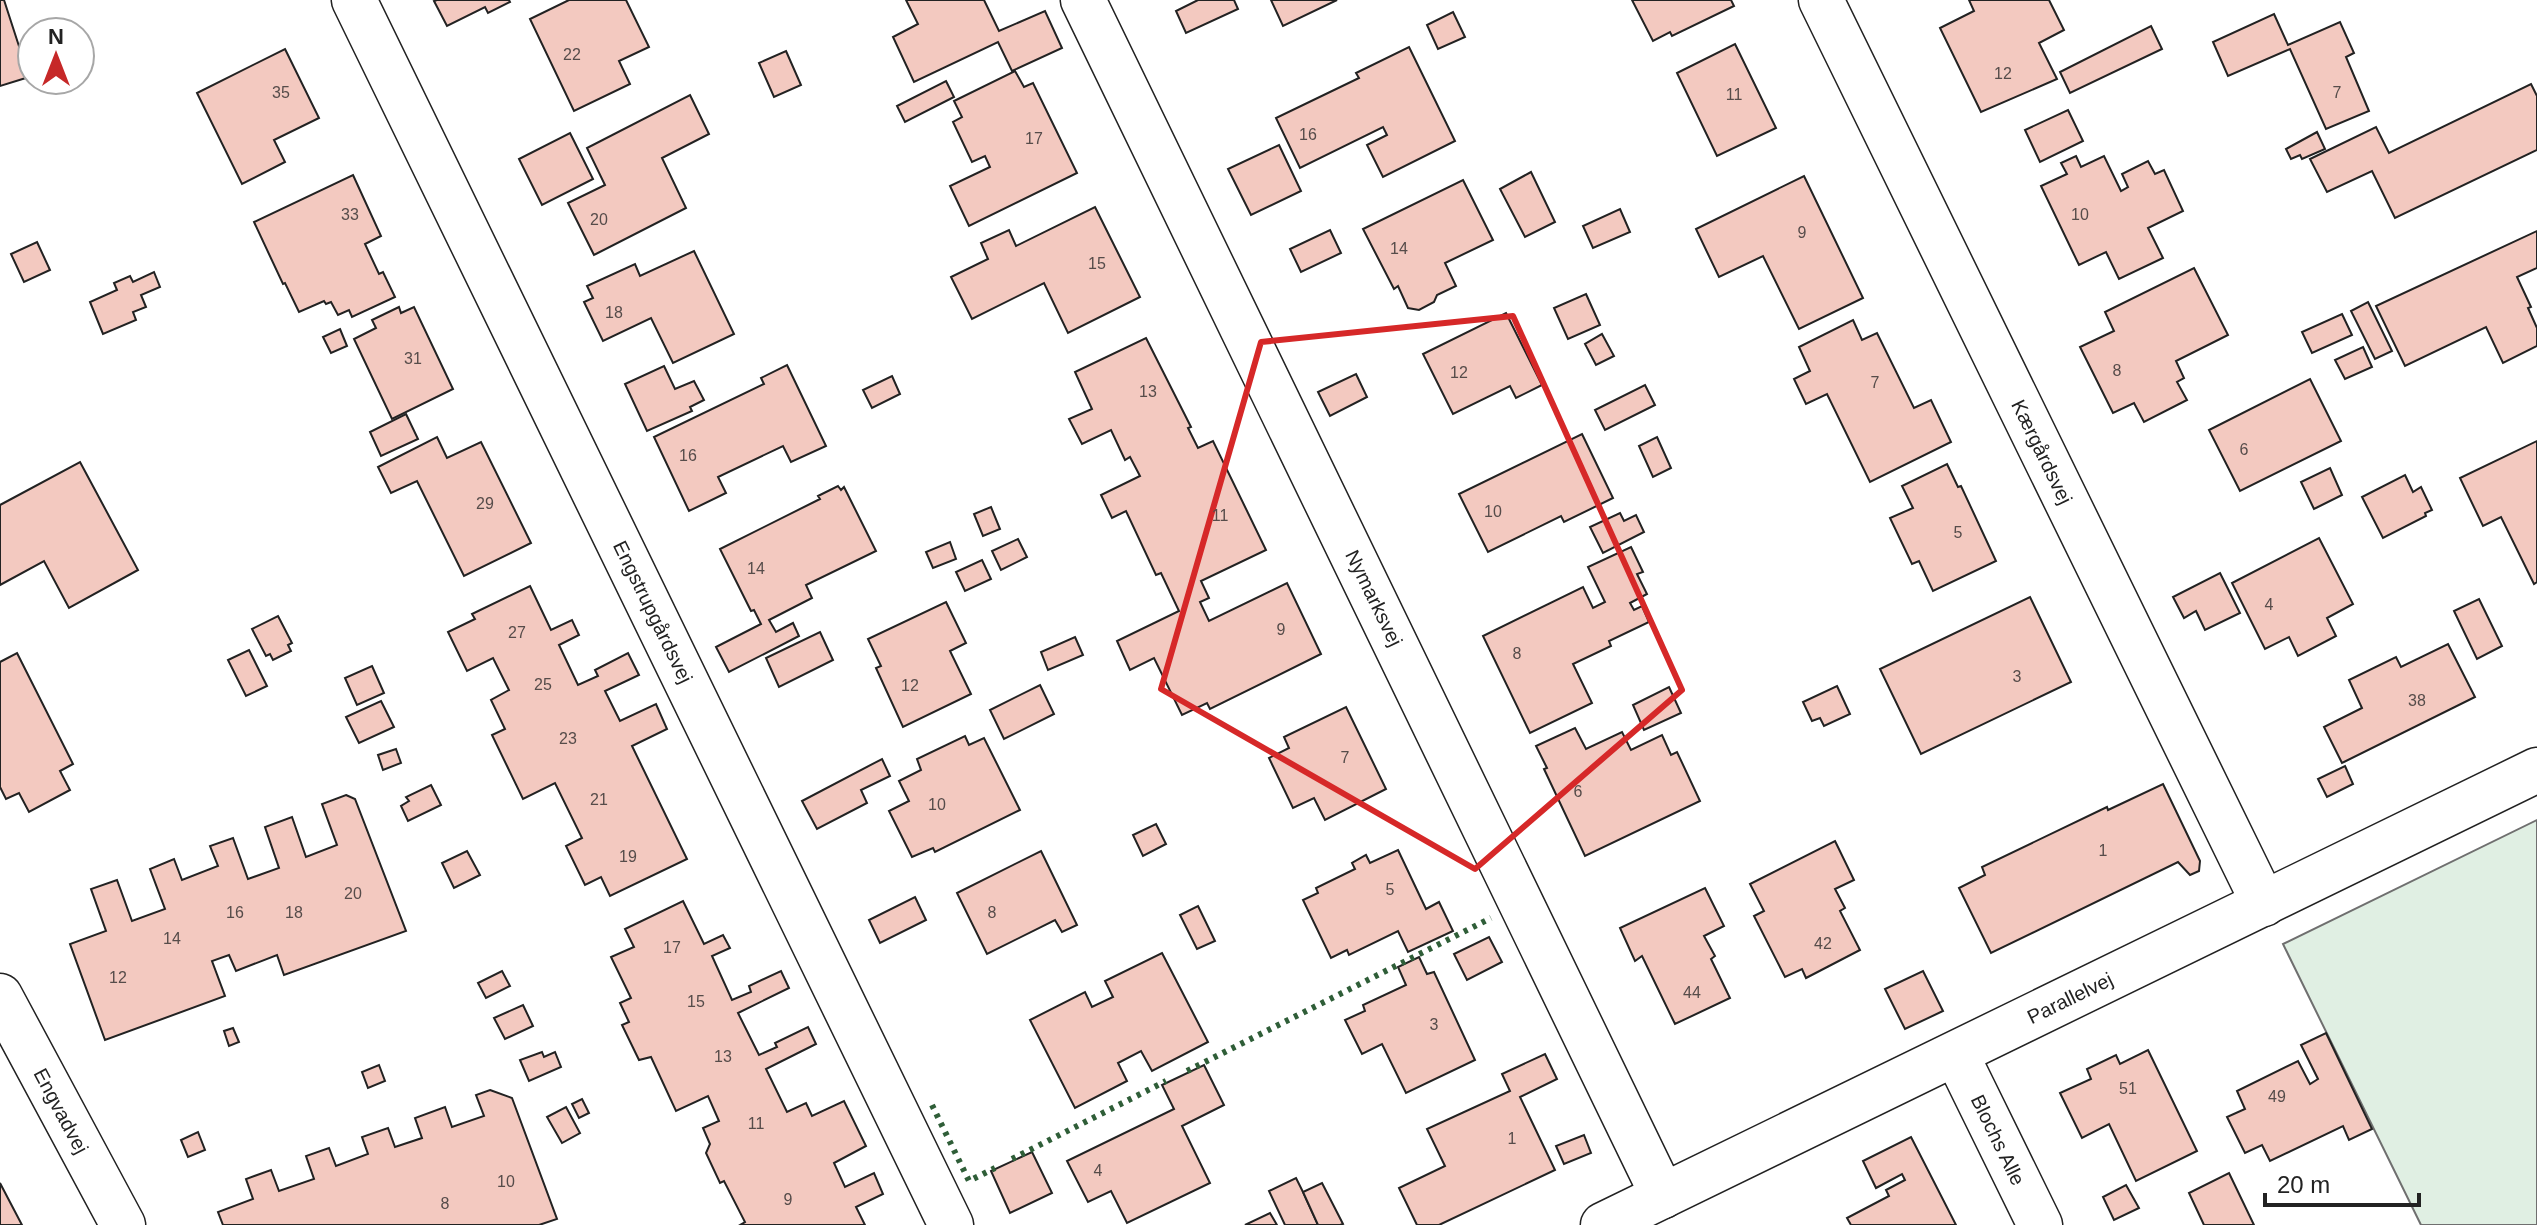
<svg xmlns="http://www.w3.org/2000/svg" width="2537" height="1225" font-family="Helvetica,sans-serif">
<rect width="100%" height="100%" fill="#fff"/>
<path fill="#e0efe3" stroke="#6f6f6f" stroke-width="2" d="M2537,820V1225H2421L2283,944Z"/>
<g fill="#f3c9c0" stroke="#222" stroke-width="2">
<path d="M0,0H4L29,77L0,86Z"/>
<path d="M437,0H509L510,2L488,13L485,7L447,26L434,1Z"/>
<path d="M569,0H626L649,47L619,61L630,84L574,111L530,19Z"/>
<path d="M906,0H984L999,31L1045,11L1062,48L1012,71L998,42L914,82L893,37L918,24Z"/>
<path d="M1198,0H1234L1238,9L1186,33L1176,11Z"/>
<path d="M1271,0H1337L1283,26Z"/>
<path d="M1632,0H1731L1734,6L1672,36L1670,32L1653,41Z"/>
<path d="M1969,0H2049L2064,30L2039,43L2057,79L1981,112L1940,28L1974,11Z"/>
<path d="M1453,12L1465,37L1438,49L1427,25Z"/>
<path d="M2274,14L2288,45L2340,22L2354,53L2346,57L2369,111L2326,129L2290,49L2228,76L2213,42Z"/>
<path d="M2151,26L2162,49L2070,93L2060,72Z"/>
<path d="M1735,44L1776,128L1717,156L1677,73Z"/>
<path d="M1409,47L1455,141L1383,177L1367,145L1387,135L1383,127L1300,168L1276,118L1359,78L1356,73Z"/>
<path d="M285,49L319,118L274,140L285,162L242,184L197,93Z"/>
<path d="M786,51L801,85L774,97L759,63Z"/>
<path d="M1015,71L1024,87L1033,83L1077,173L969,226L950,186L990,167L985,156L972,162L953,122L962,117L954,101Z"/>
<path d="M946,81L954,97L905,122L897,106Z"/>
<path d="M2531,84L2537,96V150L2395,218L2372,171L2327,192L2310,159L2376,127L2389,153Z"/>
<path d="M690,95L709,134L662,158L686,208L594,255L568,203L605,185L587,148Z"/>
<path d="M2068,110L2083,141L2040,162L2025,130Z"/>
<path d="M2317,132L2325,149L2302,159L2300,155L2291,159L2286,149Z"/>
<path d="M570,133L593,179L542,205L519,159Z"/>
<path d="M1279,145L1301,191L1251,215L1228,169Z"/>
<path d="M2076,156L2081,167L2104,156L2121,191L2128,187L2122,174L2148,161L2155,174L2164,170L2183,211L2148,228L2163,258L2119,279L2106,252L2079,265L2041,186L2067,174L2061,163Z"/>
<path d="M1531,172L1555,222L1525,237L1500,189Z"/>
<path d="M353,175L381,236L365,244L379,274L383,272L395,297L352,317L349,310L338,315L331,302L326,304L324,301L299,312L285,283L283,284L254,222Z"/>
<path d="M1804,176L1863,298L1799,329L1763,256L1719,277L1696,229Z"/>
<path d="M1463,180L1493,240L1445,263L1456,286L1437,295L1434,302L1419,310L1408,308L1398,286L1394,289L1363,229Z"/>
<path d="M1095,207L1140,297L1068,333L1044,283L972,319L951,277L988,259L981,243L1009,230L1016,246Z"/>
<path d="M1620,209L1630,232L1593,248L1583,226Z"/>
<path d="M1330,230L1341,253L1301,272L1290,249Z"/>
<path d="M2537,231V268L2517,277L2531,307L2528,308L2537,328V346L2503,363L2486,327L2405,366L2376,306Z"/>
<path d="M37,242L50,270L24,282L11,254Z"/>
<path d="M694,251L734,334L673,363L651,318L603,341L584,302L593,298L587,286L635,264L640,276Z"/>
<path d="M2194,268L2228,335L2176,361L2184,378L2177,382L2187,400L2144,422L2134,403L2113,413L2080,347L2114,331L2105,312Z"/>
<path d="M154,272L160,287L141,295L146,307L133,312L136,320L103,334L90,302L117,290L114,283L130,276L133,282Z"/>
<path d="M1586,294L1600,325L1568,339L1554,308Z"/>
<path d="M2368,302L2392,351L2375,359L2351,311Z"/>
<path d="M399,307L401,313L414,307L453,389L392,419L354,339L376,328L372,320Z"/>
<path d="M1506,313L1542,385L1516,398L1510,386L1453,414L1423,354Z"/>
<path d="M2342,314L2352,335L2312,353L2302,332Z"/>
<path d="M1853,320L1862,340L1877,333L1914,408L1931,400L1951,442L1870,482L1827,394L1806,404L1794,379L1810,371L1799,347Z"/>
<path d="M340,329L347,346L331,353L323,337Z"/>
<path d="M1602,334L1614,356L1596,365L1585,344Z"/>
<path d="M1146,338L1191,427L1188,428L1198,448L1213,441L1266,550L1201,581L1209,598L1200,602L1209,621L1287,583L1321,654L1210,709L1207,703L1182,715L1154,658L1130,670L1117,641L1179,611L1161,573L1156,575L1126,511L1112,518L1101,495L1140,476L1130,457L1125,460L1111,430L1082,444L1069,419L1092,409L1075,372Z"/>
<path d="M2363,347L2372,367L2345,379L2335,360Z"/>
<path d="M787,365L826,446L791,462L783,446L718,477L726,493L689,511L654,437L764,384L761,378Z"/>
<path d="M664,366L675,389L694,381L704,400L690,407L692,411L647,431L625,384Z"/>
<path d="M1356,374L1367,397L1330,416L1318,392Z"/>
<path d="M892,376L900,394L872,408L863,390Z"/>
<path d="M2310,379L2341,441L2240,491L2209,430Z"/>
<path d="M1645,385L1655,405L1605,430L1595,410Z"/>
<path d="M406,414L418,439L381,456L370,432Z"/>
<path d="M1582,434L1613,498L1564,522L1561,516L1488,552L1459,494Z"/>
<path d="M437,437L447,458L481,442L531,543L464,576L417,481L391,493L378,467Z"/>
<path d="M1657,437L1671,468L1653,477L1639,446Z"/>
<path d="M2537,441V582L2534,584L2501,517L2483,526L2460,478Z"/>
<path d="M80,462L138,570L69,608L44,561L0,585V505Z"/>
<path d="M1947,464L1958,487L1961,486L1996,561L1933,591L1919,561L1912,564L1890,518L1913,508L1902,486Z"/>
<path d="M2330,468L2342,495L2314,509L2301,482Z"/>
<path d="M2405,475L2413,492L2421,487L2432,510L2425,513L2426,516L2383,538L2362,497Z"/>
<path d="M838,486L841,490L844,487L876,551L806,585L812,598L769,620L776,632L793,623L799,636L729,672L716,647L761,624L754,610L751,611L720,549L820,499L818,496Z"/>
<path d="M991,507L1000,529L983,536L974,514Z"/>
<path d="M1620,513L1624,521L1636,515L1644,532L1603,553L1590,527Z"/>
<path d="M2319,538L2353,604L2327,618L2336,636L2298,656L2289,637L2265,649L2232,583Z"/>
<path d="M1018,539L1027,557L1001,570L992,551Z"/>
<path d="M950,542L956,559L933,568L926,552Z"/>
<path d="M1631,547L1643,572L1637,574L1647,594L1630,603L1634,610L1642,606L1649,622L1609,641L1611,646L1573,664L1592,703L1530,733L1483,636L1583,587L1593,608L1605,602L1588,567Z"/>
<path d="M982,560L991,579L965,591L956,572Z"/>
<path d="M2220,573L2240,613L2205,630L2196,611L2184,618L2173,597Z"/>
<path d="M530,586L551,630L572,620L579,635L559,645L578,685L598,676L595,670L628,653L639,675L605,691L620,721L656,704L667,729L632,746L687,859L610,896L601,877L585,885L566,846L582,838L555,783L523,799L492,735L505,729L491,700L509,690L493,658L467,671L448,632L475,619L472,614Z"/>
<path d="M2030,597L2071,682L1921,754L1880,669Z"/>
<path d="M2479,599L2502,646L2477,659L2454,611Z"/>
<path d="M946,602L966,643L950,651L971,694L903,727L876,668L881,666L868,639Z"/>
<path d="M278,616L292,643L288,645L291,651L273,660L270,654L266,656L252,629Z"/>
<path d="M820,632L833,660L779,687L766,658Z"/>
<path d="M1075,637L1083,655L1048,670L1041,652Z"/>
<path d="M2448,644L2475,697L2342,763L2324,727L2362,708L2349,680L2396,657L2401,667Z"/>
<path d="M249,650L267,686L246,696L228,660Z"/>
<path d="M17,653L73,764L60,771L70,790L29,812L19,793L6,799L0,787V662Z"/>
<path d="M372,666L384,693L357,705L345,678Z"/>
<path d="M1040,685L1054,714L1004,739L990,710Z"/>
<path d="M1837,686L1850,714L1824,726L1820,718L1812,721L1803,702Z"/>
<path d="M1669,687L1681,713L1644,730L1633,705Z"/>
<path d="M381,701L394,727L359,743L346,717Z"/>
<path d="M1346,707L1386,789L1325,820L1314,798L1293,808L1269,758L1289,748L1284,737Z"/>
<path d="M1575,728L1586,749L1622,732L1631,750L1662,735L1671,755L1677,752L1700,801L1585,856L1544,769L1547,768L1536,746Z"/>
<path d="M965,736L969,745L984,738L1020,810L935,852L933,848L912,857L889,811L909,801L899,781L921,770L917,759Z"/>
<path d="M396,749L401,763L383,770L378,755Z"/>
<path d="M882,759L890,776L861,790L867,803L817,829L802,801Z"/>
<path d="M2345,766L2353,784L2327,797L2318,779Z"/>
<path d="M2163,784L2200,861L2199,871L2190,875L2178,862L1991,953L1959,888L1985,875L1982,867L2107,807L2108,810Z"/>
<path d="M431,785L441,805L408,821L401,806L409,801L406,797Z"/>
<path d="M346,795L355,799L406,931L284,975L277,955L236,971L229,955L212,961L225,996L105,1040L70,944L106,931L91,889L117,880L132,921L165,909L150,869L174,859L182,880L218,866L210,846L233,838L248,879L279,868L265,827L292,817L306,857L337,845L322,804Z"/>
<path d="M1156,824L1166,844L1143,856L1133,835Z"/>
<path d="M1835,841L1854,880L1835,889L1845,908L1840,911L1860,950L1806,978L1802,969L1785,977L1754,916L1764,911L1750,884Z"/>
<path d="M1398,850L1426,909L1439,902L1453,931L1408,952L1398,931L1349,955L1347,950L1331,958L1303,900L1318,893L1316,888L1355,869L1352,863L1366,855L1370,863Z"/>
<path d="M467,851L480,875L454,888L442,863Z"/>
<path d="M1041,851L1077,925L1062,932L1055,920L987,954L957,893Z"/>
<path d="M1705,888L1724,926L1704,936L1715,956L1711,959L1730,998L1675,1024L1642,956L1635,961L1620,928Z"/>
<path d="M915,897L926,920L880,943L869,920Z"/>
<path d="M683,901L704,944L723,935L730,948L712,956L732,1000L751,992L749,986L781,971L789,988L738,1013L759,1055L777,1047L775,1043L808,1027L816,1044L766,1069L787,1112L806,1103L812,1116L844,1101L866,1146L834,1163L845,1187L874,1173L883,1194L856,1207L865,1225H740L745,1222L724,1181L720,1183L706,1153L710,1144L703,1128L719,1121L708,1096L676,1111L651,1057L639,1060L622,1025L629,1022L620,1003L631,998L611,957L634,947L625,929Z"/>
<path d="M1198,906L1215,941L1197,949L1180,915Z"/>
<path d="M1489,937L1502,962L1467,980L1454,954Z"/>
<path d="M1162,953L1208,1042L1152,1071L1141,1051L1118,1063L1127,1081L1075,1108L1030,1020L1085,992L1092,1007L1113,997L1105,981Z"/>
<path d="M1419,957L1427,974L1434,972L1475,1060L1406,1093L1382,1044L1362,1054L1345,1020L1365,1011L1363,1005L1406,985L1398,967Z"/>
<path d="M502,971L510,986L486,998L478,983Z"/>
<path d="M1923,971L1943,1011L1905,1029L1885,989Z"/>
<path d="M523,1005L533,1026L505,1039L494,1018Z"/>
<path d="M233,1028L239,1042L229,1046L224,1031Z"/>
<path d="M2326,1033L2372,1129L2349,1140L2343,1126L2270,1161L2262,1145L2245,1153L2227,1117L2245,1109L2237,1091L2298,1061L2310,1084L2318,1079L2301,1045Z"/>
<path d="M2148,1050L2197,1151L2136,1181L2109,1124L2082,1138L2060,1093L2091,1079L2087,1069L2116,1055L2120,1064Z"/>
<path d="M542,1052L544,1057L555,1052L561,1067L529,1081L520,1060Z"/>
<path d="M1545,1054L1557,1079L1520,1097L1555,1170L1439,1225H1417L1399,1188L1445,1166L1427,1129L1510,1091L1502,1074Z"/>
<path d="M379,1065L385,1081L368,1088L362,1072Z"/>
<path d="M1204,1065L1224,1105L1182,1126L1210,1183L1127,1223L1111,1191L1088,1202L1067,1161L1174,1109L1162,1085Z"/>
<path d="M490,1090L512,1098L557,1219L539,1225H223L218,1212L253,1199L246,1179L271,1170L279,1191L314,1179L306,1156L329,1148L336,1166L368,1154L362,1137L388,1128L395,1147L422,1138L415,1118L445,1107L452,1127L484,1116L476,1095Z"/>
<path d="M582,1099L589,1113L579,1118L572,1104Z"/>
<path d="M566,1107L580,1133L562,1143L547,1117Z"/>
<path d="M198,1132L205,1150L188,1157L181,1140Z"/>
<path d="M1584,1135L1591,1153L1564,1164L1556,1146Z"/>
<path d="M1911,1137L1956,1225H1851L1847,1218L1889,1196L1886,1190L1905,1180L1902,1174L1876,1188L1863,1161Z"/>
<path d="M1032,1152L1052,1193L1010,1213L991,1171Z"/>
<path d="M2229,1173L2254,1225H2204L2189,1193Z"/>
<path d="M1296,1178L1303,1192L1318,1225H1285L1269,1191Z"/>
<path d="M0,1183L22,1225H0Z"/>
<path d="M1322,1183L1343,1224L1340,1225H1318L1303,1192Z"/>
<path d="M2126,1185L2139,1208L2114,1220L2103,1197Z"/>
<path d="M1270,1213L1277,1225H1245Z"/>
</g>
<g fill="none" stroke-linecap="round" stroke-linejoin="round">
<defs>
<g id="minor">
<path d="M354,0L951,1225"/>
<path d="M1083,0L1663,1196"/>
<path d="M1821,0L2264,904"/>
<path d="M0,996L123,1225"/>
<path d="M1956,1054L2040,1225"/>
<path d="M1603,1225L2537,770"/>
</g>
</defs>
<use href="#minor" stroke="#222" stroke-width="47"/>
<use href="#minor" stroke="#fff" stroke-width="44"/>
<g stroke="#2f5e38" stroke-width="6" stroke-dasharray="4 6" stroke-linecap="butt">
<path d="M1187,1071L1491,918"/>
<path d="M932,1105L969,1181L995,1168"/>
<path d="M1012,1159L1166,1081"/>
</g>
</g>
<path fill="none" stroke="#d62828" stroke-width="6" stroke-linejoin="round" d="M1513,316L1682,690L1475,869L1161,689L1261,342Z"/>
<g text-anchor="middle" stroke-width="6" stroke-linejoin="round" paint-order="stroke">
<g font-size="16" fill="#564c4a">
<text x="572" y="60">22</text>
<text x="2003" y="79">12</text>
<text x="281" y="98">35</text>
<text x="2337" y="98">7</text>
<text x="1734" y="100">11</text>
<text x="1308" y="140">16</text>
<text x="1034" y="144">17</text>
<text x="350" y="220">33</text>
<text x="2080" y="220">10</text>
<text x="599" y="225">20</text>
<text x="1802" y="238">9</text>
<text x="1399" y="254">14</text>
<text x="1097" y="269">15</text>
<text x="614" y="318">18</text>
<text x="413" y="364">31</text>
<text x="2117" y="376">8</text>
<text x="1459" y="378">12</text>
<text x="1875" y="388">7</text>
<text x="1148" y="397">13</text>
<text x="2244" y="455">6</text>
<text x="688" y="461">16</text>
<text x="485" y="509">29</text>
<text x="1493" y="517">10</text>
<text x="1220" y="521">11</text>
<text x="1958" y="538">5</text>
<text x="756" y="574">14</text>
<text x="2269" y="610">4</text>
<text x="1281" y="635">9</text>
<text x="517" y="638">27</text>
<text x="1517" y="659">8</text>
<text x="2017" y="682">3</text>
<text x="543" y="690">25</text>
<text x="910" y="691">12</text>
<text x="2417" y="706">38</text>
<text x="568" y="744">23</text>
<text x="1345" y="763">7</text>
<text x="1578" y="797">6</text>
<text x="599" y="805">21</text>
<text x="937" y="810">10</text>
<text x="2103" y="856">1</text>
<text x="628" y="862">19</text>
<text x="1390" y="895">5</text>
<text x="353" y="899">20</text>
<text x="235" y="918">16</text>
<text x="294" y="918">18</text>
<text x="992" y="918">8</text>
<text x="172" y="944">14</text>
<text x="1823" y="949">42</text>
<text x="672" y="953">17</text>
<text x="118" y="983">12</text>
<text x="1692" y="998">44</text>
<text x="696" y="1007">15</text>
<text x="1434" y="1030">3</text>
<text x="723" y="1062">13</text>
<text x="2128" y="1094">51</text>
<text x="2277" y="1102">49</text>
<text x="756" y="1129">11</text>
<text x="1512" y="1144">1</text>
<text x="1098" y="1176">4</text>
<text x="506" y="1187">10</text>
<text x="788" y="1205">9</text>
<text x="445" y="1209">8</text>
</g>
<g font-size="20" fill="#222" stroke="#fff">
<text transform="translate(2042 452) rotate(64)" y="7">Kærgårdsvej</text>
<text transform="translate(1374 598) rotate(64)" y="7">Nymarksvej</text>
<text transform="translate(653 612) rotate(64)" y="7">Engstrupgårdsvej</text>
<text transform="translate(2070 998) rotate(-26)" y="7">Parallelvej</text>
<text transform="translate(61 1111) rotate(62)" y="7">Engvadvej</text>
<text transform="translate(1998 1140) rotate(64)" y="7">Blochs Alle</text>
</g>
</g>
<g transform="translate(56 56)"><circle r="38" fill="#ffffff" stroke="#a7a7a7" stroke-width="2"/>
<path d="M0-6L14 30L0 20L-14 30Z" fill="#c62828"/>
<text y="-12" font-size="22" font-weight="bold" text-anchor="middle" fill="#222222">N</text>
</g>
<path d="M2265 1193v12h154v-12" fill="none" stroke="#222222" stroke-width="4"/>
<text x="2277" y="1193" font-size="24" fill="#222222" stroke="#ffffff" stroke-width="6" paint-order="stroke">20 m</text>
</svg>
